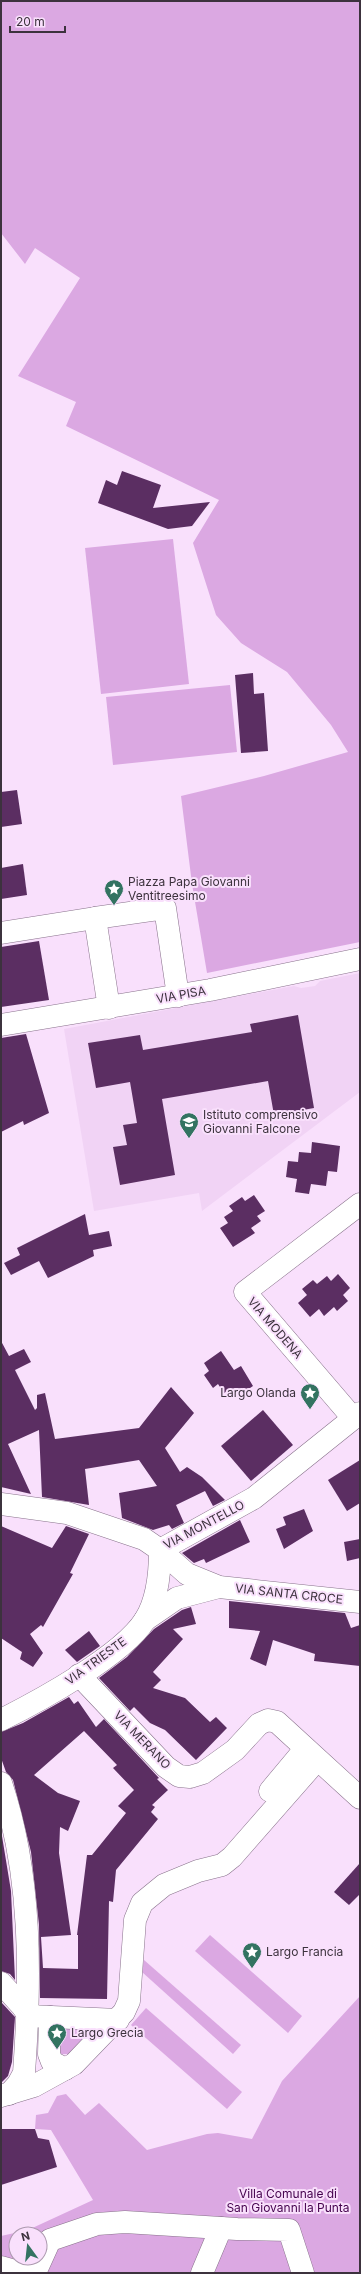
<svg xmlns="http://www.w3.org/2000/svg" width="361" height="2274" font-family="Inter,sans-serif">
<rect width="100%" height="100%" fill="#f9e0fc"/>
<path fill="#f1d3f5" d="M360,973V1092L202,1211L199,1193L94,1211L64,1029L294,986L301,988L315,986L320,981Z"/>
<g fill="#dba8e2" fill-rule="evenodd">
<path d="M1,1H360V942L207,973L192,884L181,796L264,776L348,752L331,725L287,672L241,643L216,615L193,543L219,500L66,426L76,402L18,376L80,278L35,248L25,264L1,233Z"/>
<path d="M173,539L189,684L101,694L85,548Z"/>
<path d="M230,685L237,752L113,765L106,697Z"/>
<path d="M210,1935L302,2016L288,2033L195,1951Z"/>
<path d="M144,1960L241,2045L233,2054L142,1972Z"/>
<path d="M360,1996V2273H1V2236L28,2230L93,2200L51,2130L35,2129L36,2115L48,2113L57,2096L66,2094L85,2115L99,2103L147,2150L207,2134L218,2133L252,2139L282,2081ZM16,2234H40V2258H16Z"/>
<path d="M146,2008L242,2092L227,2109L131,2025Z"/>
<path d="M57,2025L97,2030L74,2054H56Z"/>
</g>
<g fill="#5b2e62" fill-rule="evenodd">
<path d="M122,471L161,485L153,508L210,502L192,526L168,529L98,503L106,480L117,485Z"/>
<path d="M253,673L254,694L264,693L268,751L241,753L235,675Z"/>
<path d="M17,790L22,824L1,827V792Z"/>
<path d="M23,864L27,895L1,899V868Z"/>
<path d="M39,941L49,1000L1,1007V947Z"/>
<path d="M298,1015L314,1108L274,1115L268,1081L162,1099L175,1175L120,1185L113,1147L127,1145L123,1125L137,1123L130,1082L96,1088L88,1043L140,1035L143,1050L252,1032L250,1024Z"/>
<path d="M26,1034L49,1113L24,1125L23,1121L1,1132V1038Z"/>
<path d="M312,1142L340,1146L337,1172L328,1171L326,1186L311,1184L309,1194L295,1192L297,1179L286,1177L288,1161L298,1162L299,1152L311,1153Z"/>
<path d="M254,1195L265,1211L257,1216L261,1221L251,1228L255,1233L233,1247L220,1228L228,1223L224,1217L233,1211L229,1206L242,1197L245,1201Z"/>
<path d="M85,1214L89,1235L109,1231L112,1246L93,1250L94,1256L48,1278L39,1261L11,1275L4,1263L20,1255L17,1248Z"/>
<path d="M338,1274L350,1288L343,1295L348,1301L337,1311L334,1307L324,1316L319,1309L310,1317L298,1303L307,1295L302,1289L313,1280L317,1284L327,1276L331,1281Z"/>
<path d="M1,1341L9,1356L24,1349L31,1362L15,1370L35,1410L37,1408V1395L45,1393L55,1439L139,1428L171,1387L194,1413L165,1448L180,1472L187,1467L202,1477L225,1500L213,1506L205,1491L176,1505L184,1523L172,1529L169,1525L153,1530L122,1518L119,1493L157,1486L139,1460L85,1469L89,1505L42,1497L39,1430L8,1444L31,1494L1,1487Z"/>
<path d="M221,1351L234,1370L241,1366L253,1386L235,1398L229,1390L224,1393L218,1384L213,1388L204,1375L209,1371L204,1363Z"/>
<path d="M263,1410L293,1445L251,1481L221,1446Z"/>
<path d="M360,1460V1503L347,1511L328,1480Z"/>
<path d="M304,1509L313,1531L284,1549L276,1529L286,1525L283,1517Z"/>
<path d="M240,1520L250,1542L206,1563L204,1559L194,1563L182,1553Z"/>
<path d="M1,1526L52,1548L66,1526L89,1534L70,1573L73,1574L43,1627L41,1625L30,1634L43,1653L33,1667L20,1659L22,1652L1,1638Z"/>
<path d="M360,1539V1558L347,1561L344,1542Z"/>
<path d="M229,1601L345,1613L351,1628L360,1625V1666L314,1661L315,1654L273,1640L266,1666L250,1659L260,1631L229,1628Z"/>
<path d="M191,1607L196,1624L173,1629L183,1639L153,1672L161,1680L153,1688L185,1698L210,1722L216,1717L227,1728L196,1760L165,1730L150,1723L134,1707L130,1711L99,1678L127,1657L154,1629L182,1610Z"/>
<path d="M89,1631L100,1646L77,1662L65,1650Z"/>
<path d="M69,1697L74,1704L78,1701L96,1727L104,1719L159,1778L157,1779L168,1790L152,1805L155,1807L151,1812L158,1819L116,1870L113,1902L109,1901L107,1999L40,1998L39,1925L31,1852L13,1780L6,1772L1,1758V1732L23,1723ZM84,1731L117,1765L113,1768L134,1790L118,1806L126,1813L92,1855H87L77,1935H78V1969L43,1968L41,1937L71,1935L59,1853L60,1827L68,1831L80,1801L58,1793L34,1775Z"/>
<path d="M1,1830L11,1891L15,1980L10,1974L1,1971Z"/>
<path d="M360,1863V1894L349,1905L334,1892Z"/>
<path d="M1,2002L15,2017L12,2062L8,2076L1,2083Z"/>
<path d="M1,2129H35L38,2138L49,2140L57,2167L1,2185Z"/>
</g>
<g fill="none" stroke-linecap="round" stroke-linejoin="round">
<defs>
<g id="minor">
<path d="M1,933L95,918"/>
<path d="M109,1008L95,918L165,908L178,996"/>
<path d="M1,1025L210,990L360,959"/>
<path d="M353,1418L245,1292L360,1204"/>
<path d="M1,1504L67,1513L144,1539L160,1550L187,1574L219,1587L360,1602"/>
<path d="M160,1550L254,1498L360,1413"/>
<path d="M145,1620L177,1598L219,1587"/>
<path d="M79,1675L166,1767L179,1776L190,1777L203,1773L235,1750L259,1724L268,1720L277,1722L360,1798"/>
<path d="M1,1720C39,1701 122,1656 145,1620C157,1601 160,1572 160,1550"/>
<path d="M1,1783C32,1875 31,1977 24,2073L18,2084L9,2094"/>
<path d="M270,1791L305,1749"/>
<path d="M1,1983L22,2006L29,2016L118,2020"/>
<path d="M50,2017L49,2054L52,2062L65,2069"/>
<path d="M1,2096L34,2086L74,2064L124,2012L129,2001L135,1920L142,1903L164,1885L198,1871L222,1865L232,1857L317,1760"/>
<path d="M1,2267L22,2273"/>
<path d="M35,2273L50,2240L97,2224L125,2222L237,2229L289,2230L303,2273"/>
<path d="M202,2273L221,2228"/>
</g>
</defs>
<use href="#minor" stroke="#88728b" stroke-width="23"/>
<use href="#minor" stroke="#fff" stroke-width="22"/>
</g>
<defs>
<symbol id="sight-pin" viewBox="-11 -11 22 30"><path d="M0 17L-7.5 6A9.5 9.5 0 1 1 7.5 6Z" fill="#337361" stroke="#f9e0fc"/><path d="M0-6L1.8-2.2L6-1.7L2.9 1.2L3.7 5.4L0 3.3L-3.7 5.4L-2.9 1.2L-6-1.7L-1.8-2.2Z" fill="#fff"/></symbol>
<symbol id="school-pin" viewBox="-11 -11 22 30"><path d="M0 17L-7.5 6A9.5 9.5 0 1 1 7.5 6Z" fill="#337361" stroke="#f9e0fc"/><path d="M0-5L7-2L0 1L-7-2ZM-4 1L0 2.5L4 1V4Q0 6-4 4Z" fill="#fff"/></symbol>
</defs>
<g fill-rule="evenodd">
<use href="#sight-pin" x="103" y="878" width="22" height="30"/>
<use href="#school-pin" x="178" y="1111" width="22" height="30"/>
<use href="#sight-pin" x="299" y="1382" width="22" height="30"/>
<use href="#sight-pin" x="241" y="1941" width="22" height="30"/>
<use href="#sight-pin" x="46" y="2022" width="22" height="30"/>
</g>
<g text-anchor="middle" stroke-width="4" stroke-linejoin="round" paint-order="stroke">
<g font-size="12" fill="#3c323d" stroke="#f9e0fc" text-anchor="start">
<text x="128" y="886">Piazza Papa Giovanni<tspan x="128" dy="14">Ventitreesimo</tspan></text>
<text x="203" y="1119">Istituto comprensivo<tspan x="203" dy="14">Giovanni Falcone</tspan></text>
<text x="296" y="1397" text-anchor="end">Largo Olanda</text>
<text x="266" y="1956">Largo Francia</text>
<text x="71" y="2037">Largo Grecia</text>
</g>
<g font-size="12" fill="#3c323d" stroke="#f9e0fc">
<text transform="translate(181 995) rotate(-10)" y="4">VIA PISA</text>
<text transform="translate(275 1328) rotate(49)" y="4">VIA MODENA</text>
<text transform="translate(204 1525) rotate(-28)" y="4">VIA MONTELLO</text>
<text transform="translate(289 1594) rotate(6)" y="4">VIA SANTA CROCE</text>
<text transform="translate(96 1661) rotate(-36)" y="4">VIA TRIESTE</text>
<text transform="translate(142 1740) rotate(46)" y="4">VIA MERANO</text>
</g>
<g font-size="12" fill="#44024d" stroke="#f9e0fc">
<text x="288" y="2198">Villa Comunale di<tspan x="288" dy="14">San Giovanni la Punta</tspan></text>
</g>
</g>
<rect width="361" height="2274" fill="none" stroke="#3c323d" stroke-width="4"/>
<g transform="translate(28 2246) rotate(345)"><circle r="19" fill="#f9e0fc" stroke="#ad9ab0"/>
<path d="M0-3L7 15L0 10L-7 15Z" fill="#337361"/>
<text y="-6" font-size="11" font-weight="bold" text-anchor="middle" fill="#3c323d">N</text>
</g>
<path d="M10 26v6h55v-6" fill="none" stroke="#3c323d" stroke-width="2"/>
<text x="16" y="26" font-size="12" fill="#3c323d" stroke="#f9e0fc" stroke-width="3" paint-order="stroke">20 m</text>
</svg>
